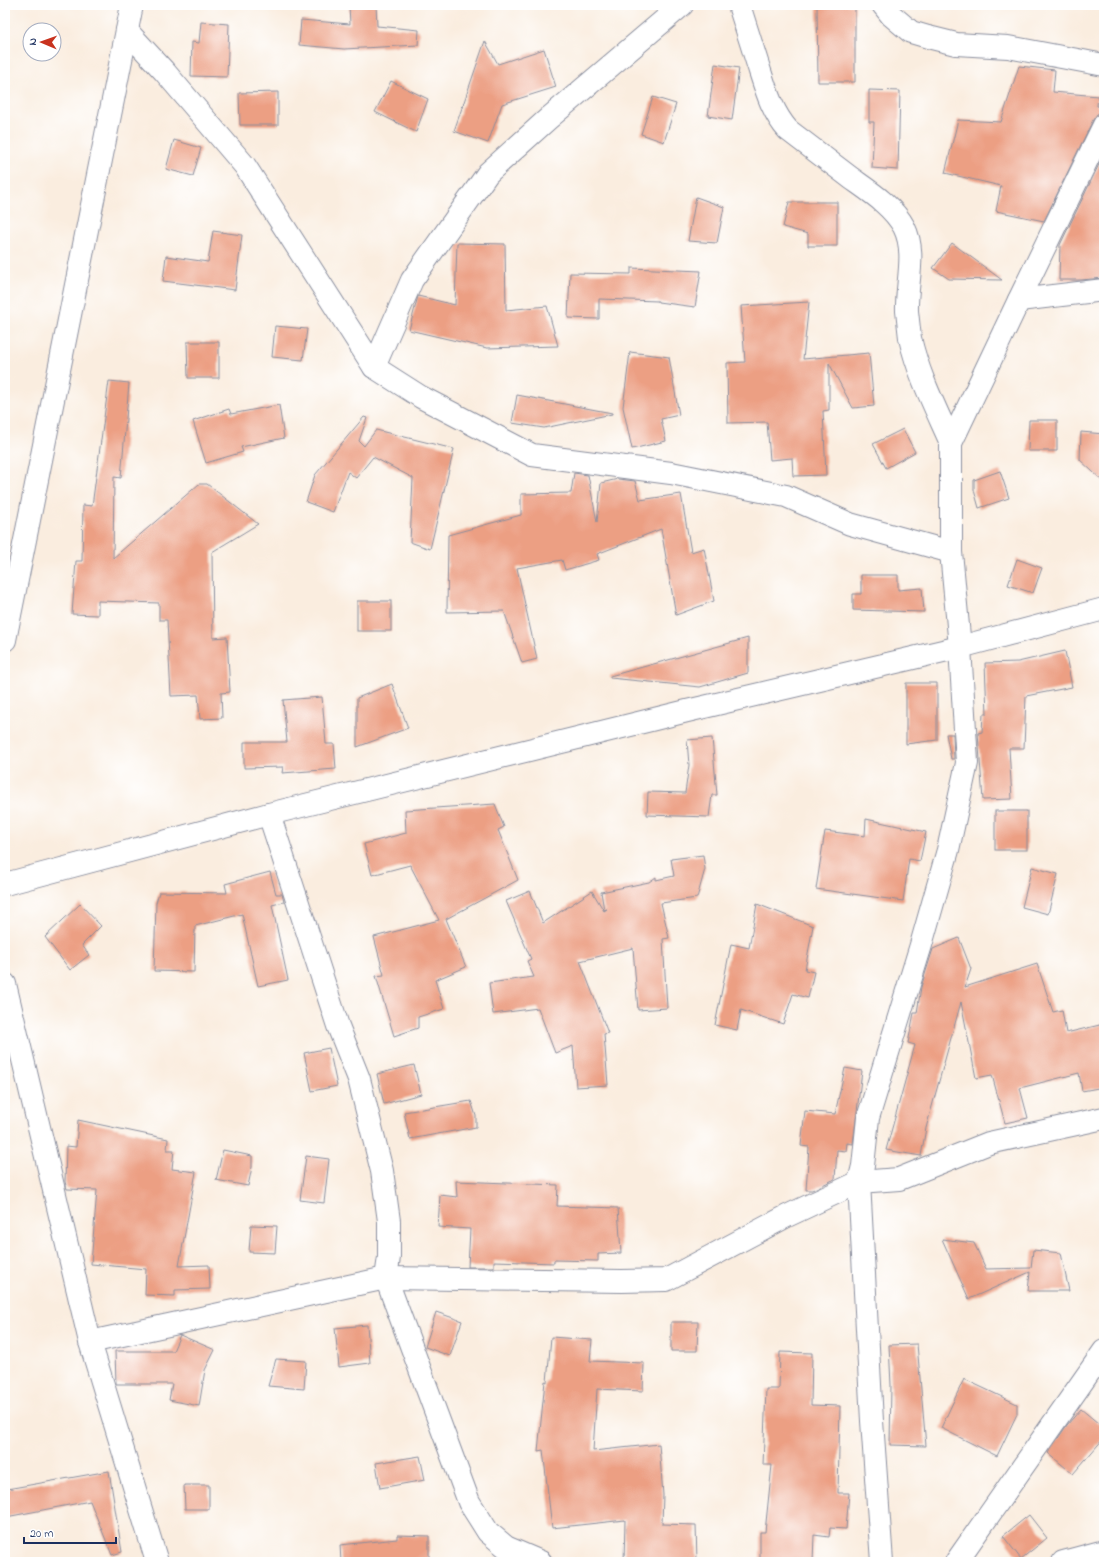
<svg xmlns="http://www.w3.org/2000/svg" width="1109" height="1567" font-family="'Indie Flower',sans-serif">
<rect width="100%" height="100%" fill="#fff"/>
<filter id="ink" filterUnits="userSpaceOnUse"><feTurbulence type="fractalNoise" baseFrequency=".025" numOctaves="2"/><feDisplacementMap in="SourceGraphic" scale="8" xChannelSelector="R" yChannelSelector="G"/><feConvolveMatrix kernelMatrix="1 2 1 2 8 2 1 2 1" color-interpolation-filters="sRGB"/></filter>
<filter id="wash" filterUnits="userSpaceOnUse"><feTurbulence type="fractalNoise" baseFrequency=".012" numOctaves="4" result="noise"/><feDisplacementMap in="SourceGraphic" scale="16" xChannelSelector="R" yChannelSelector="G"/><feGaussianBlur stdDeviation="0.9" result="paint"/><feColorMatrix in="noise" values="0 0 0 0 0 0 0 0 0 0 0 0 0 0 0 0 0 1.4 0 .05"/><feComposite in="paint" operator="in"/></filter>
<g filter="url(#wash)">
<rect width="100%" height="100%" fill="#faeddf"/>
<g id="blocks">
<g fill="#ec9f83">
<path d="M349,5H376L377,26L419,30L418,45L344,49L299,45L301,20L350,24Z"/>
<path d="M817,5H855V82H818Z"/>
<path d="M201,22L229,24L227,77L191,76L192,42L199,43Z"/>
<path d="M485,41L498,64L544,49L556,87L502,104L488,143L454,131Z"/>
<path d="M715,64L739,68L732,120L708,116Z"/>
<path d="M1019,66L1055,70L1053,92L1098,96L1097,106L1104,107V113L1097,114L1093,120L1044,221L996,211L1001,186L945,173L958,120L1001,122Z"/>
<path d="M391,81L428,99L416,132L375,112Z"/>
<path d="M869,90L900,91L898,170L872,168L874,122H869Z"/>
<path d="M278,92V125H240L239,93Z"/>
<path d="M653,97L676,104L664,142L641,134Z"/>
<path d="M174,140L201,148L193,176L166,169Z"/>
<path d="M1104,154V278L1081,280H1059L1060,245Z"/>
<path d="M696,197L724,207L717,243L688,241Z"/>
<path d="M789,202H837V246H808V234L783,227Z"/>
<path d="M213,231L242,235L235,290L163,281L166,256L208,262Z"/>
<path d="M457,243L505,244L506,310L547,306L558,346L487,348L409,330L418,296L455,305Z"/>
<path d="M952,243L1002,280L949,279L933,268Z"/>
<path d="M631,268L701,271L695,307L658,302V301L599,299V319L568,318L570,273L631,274Z"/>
<path d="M809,302L803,359L869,353L874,406L853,408L829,363V410L823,411L826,475L793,476L792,458L770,460L767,422L728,423L727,363L745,362L741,306Z"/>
<path d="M275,326L307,329L303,360L272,357Z"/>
<path d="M187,342H219V378H188Z"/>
<path d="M630,352L669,357L679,415L661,419L666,441L632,449L623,407Z"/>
<path d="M109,381L129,383L121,478L114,477L113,558L199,484H207L258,524L212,552L213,638L227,637L230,692L221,693L222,718L200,719L198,695L171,696L167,620H159V603L98,601V615L72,614L76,561H82L83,505L92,506Z"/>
<path d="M517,395L612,413V414L544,428L512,423Z"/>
<path d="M279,405L284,438L241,447L243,452L206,463L193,421L229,409L231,414Z"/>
<path d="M364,417L367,418L359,441L364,446L376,430L454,449L430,549L410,542L413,478L373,457L356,478L348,472L333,512L306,502L315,475Z"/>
<path d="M1029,420H1057V451H1028Z"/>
<path d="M903,429L915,452L886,468L873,444Z"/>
<path d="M1081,432L1104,434V482L1080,460Z"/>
<path d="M1000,471L1009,498L979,508L974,490V480Z"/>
<path d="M574,473L588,475L597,522L601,483L618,479L635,481L640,500L681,494L691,552L704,548L714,601L676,615L661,529L597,554L599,560L565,570L562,560L517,568L537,659L522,663L504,611L447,612L448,535L521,515V494L571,493Z"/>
<path d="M1017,559L1042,568L1033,593L1008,585Z"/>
<path d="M861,575H898V590L922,588L924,612L853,610V594H861Z"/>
<rect x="357" y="601" width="34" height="30"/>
<path d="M748,638V673L700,687L610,678V676Z"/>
<path d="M1065,651L1072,687L1026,696L1024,748H1009L1012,799L983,800L978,733L982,732L983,714H987L985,663L1018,662Z"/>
<path d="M906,683H937V740L906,744Z"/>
<path d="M392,684L408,728L357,747V698Z"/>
<path d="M322,697L326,744H334L336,769L282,773L283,767L244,768V742H287L283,700Z"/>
<path d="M946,734H953L954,759H951Z"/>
<path d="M712,738L717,795H712L709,817L647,815L648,792L685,793L689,765L687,740Z"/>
<path d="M495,804L504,827L498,830L518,880L446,919L466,967L435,980L444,1009L418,1017V1028L394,1036L376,976L384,975L374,937L439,920L410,865L372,875L364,844L406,833L405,810Z"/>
<rect x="995" y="811" width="32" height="39"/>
<path d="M866,819L926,832L920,861L909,859L903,901L816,889L825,831L865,836Z"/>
<path d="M703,855L705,869L697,898L661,903L669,938L663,939L667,1008L638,1010L633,948L580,961L608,1033L604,1034L608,1085L576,1087L573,1046L555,1053L538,1008L493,1014L489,983L534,977L527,961L531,959L506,901L530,891L543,923L592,891L604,911L607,909L604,910L601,892L649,882L656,877V880L674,876L671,859Z"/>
<path d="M1032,867L1058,874L1048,914L1022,907Z"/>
<path d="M270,872L276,894H282L284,902L272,905L288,980L258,986L242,914L195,926L194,972L154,971L156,903L159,892L227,893L225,884Z"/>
<path d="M80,904L101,926L82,945L89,955L70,970L45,937Z"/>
<path d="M757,904L813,926L805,970L814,972L808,998L793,994L783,1024L741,1010L737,1030L715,1025L731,944L749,948Z"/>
<path d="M959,938L971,969L965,987L1037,964L1053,1012L1062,1010L1066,1033L1104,1024V1087L1082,1091L1079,1073L1020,1088L1028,1118L1005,1123L992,1075L976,1078L961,1002L926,1128L921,1156L886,1150L915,1045L908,1043L914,1013H917L921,987L933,949Z"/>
<path d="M329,1048L337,1086L312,1091L304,1053Z"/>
<path d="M414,1065L421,1094L384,1104L377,1074Z"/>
<path d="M845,1068L862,1071L853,1144L847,1143L846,1151L837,1150L835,1179L812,1190H806L809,1147L801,1146L805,1111L835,1114Z"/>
<path d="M471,1101L476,1116V1127L410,1139L404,1112Z"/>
<path d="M78,1120L168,1139L167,1150H174L172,1169L196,1172L179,1266L209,1265L210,1289L175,1290V1296L145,1295L146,1269L91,1264L97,1190L67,1189L65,1182L66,1146L76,1147Z"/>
<path d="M223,1150L252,1156V1167L248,1186L216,1180Z"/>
<path d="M306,1156L329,1159L324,1203L300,1200Z"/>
<path d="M456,1181L558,1185L557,1206L618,1208L621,1253L598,1254V1261L554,1260V1263L494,1261V1267H468L470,1229L438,1227L440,1195L457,1197Z"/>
<path d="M251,1225L277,1226L275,1253L249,1252Z"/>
<path d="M942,1239L974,1243L986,1269L1031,1268L1033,1250L1061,1253L1069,1291H1028L1030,1272L969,1299Z"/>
<path d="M436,1312L462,1321L450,1356L425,1347Z"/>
<path d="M671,1322H698L697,1351H671Z"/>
<path d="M367,1325L370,1363L339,1367L335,1328Z"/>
<path d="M180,1335L215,1350L205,1370L199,1406L169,1400L172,1384H116L115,1351H173Z"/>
<path d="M551,1337L592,1340L590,1361L644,1363L643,1391L597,1389L593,1451L659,1444L663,1495L662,1524L696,1525L697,1562H624L625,1520L552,1528L543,1450L538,1451L545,1381L547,1382Z"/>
<path d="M917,1344L926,1446L890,1445L891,1385L889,1345Z"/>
<path d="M780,1352L812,1353L811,1405L840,1406L838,1493H849L846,1529L830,1528L829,1537L814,1535L813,1562H760V1532H765L772,1465H763L766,1389H779Z"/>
<path d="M276,1359L306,1361L304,1389L268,1386Z"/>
<path d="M964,1379L1017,1404V1414L997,1456L941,1428Z"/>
<path d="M1081,1409L1104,1428V1438L1073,1474L1048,1453L1067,1425Z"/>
<path d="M420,1456L425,1480L380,1488L376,1463Z"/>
<path d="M109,1471L122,1552L112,1555L90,1501L6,1517L7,1489Z"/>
<path d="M184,1485H209V1509H185Z"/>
<path d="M1029,1515L1047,1538L1021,1559L1003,1536Z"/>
<path d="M397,1535L429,1536V1562H341L340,1545L397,1539Z"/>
</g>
</g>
</g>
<g filter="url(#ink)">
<use href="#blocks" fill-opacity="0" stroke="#8a8e9e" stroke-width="1"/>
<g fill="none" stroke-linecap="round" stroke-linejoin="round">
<defs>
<g id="minor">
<path d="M739,5C745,24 751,43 757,62C765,86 771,111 788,130C809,146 830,162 851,178C869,191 893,206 904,227C917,253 906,283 907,311C908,320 909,329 910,338C918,374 936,409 951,443"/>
<path d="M883,5L891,15L911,32L928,37L956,44L1008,47L1104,65"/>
<path d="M127,31L164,71L245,166L374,367L421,397L532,455L671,473L786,496L850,524L951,552"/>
<path d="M1019,300L1104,290"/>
<path d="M374,367L412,280L488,173L549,118L682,5"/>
<path d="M269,814L338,1026L359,1079L382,1171L389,1221V1257L386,1278L469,1502L488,1532L506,1547L541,1562"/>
<path d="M5,884L269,814L687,711L960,647L1104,609"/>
<path d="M5,984L90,1342L157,1562"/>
<path d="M90,1342L386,1278L622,1281L666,1280L787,1216L859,1182L899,1179L989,1143L1104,1118"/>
<path d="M882,1562L872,1421L859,1182L863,1166L868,1118L921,945L948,850L967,763L960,647L951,552V443L1019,300L1104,125"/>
<path d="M956,1562L1104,1351"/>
<path d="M1063,1562L1104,1551"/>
</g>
<path id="tertiary" d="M5,640L132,5"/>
</defs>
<use href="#minor" stroke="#8a8e9e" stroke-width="24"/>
<use href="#tertiary" stroke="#8a8e9e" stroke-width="24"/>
<use href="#minor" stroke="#fff" stroke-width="22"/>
<use href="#tertiary" stroke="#fff" stroke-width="22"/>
</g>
</g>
<rect width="1109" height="1567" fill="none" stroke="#fff" stroke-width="20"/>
<g transform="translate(42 42) rotate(272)"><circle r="19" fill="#ffffff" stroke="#a4acbf"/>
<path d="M0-3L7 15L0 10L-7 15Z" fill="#c8321e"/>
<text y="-6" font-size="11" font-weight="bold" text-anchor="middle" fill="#1b2f5e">N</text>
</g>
<path d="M24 1537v6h92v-6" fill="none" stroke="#1b2f5e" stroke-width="2"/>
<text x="30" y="1537" font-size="12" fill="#1b2f5e" stroke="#ffffff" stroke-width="3" paint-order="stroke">20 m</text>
</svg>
